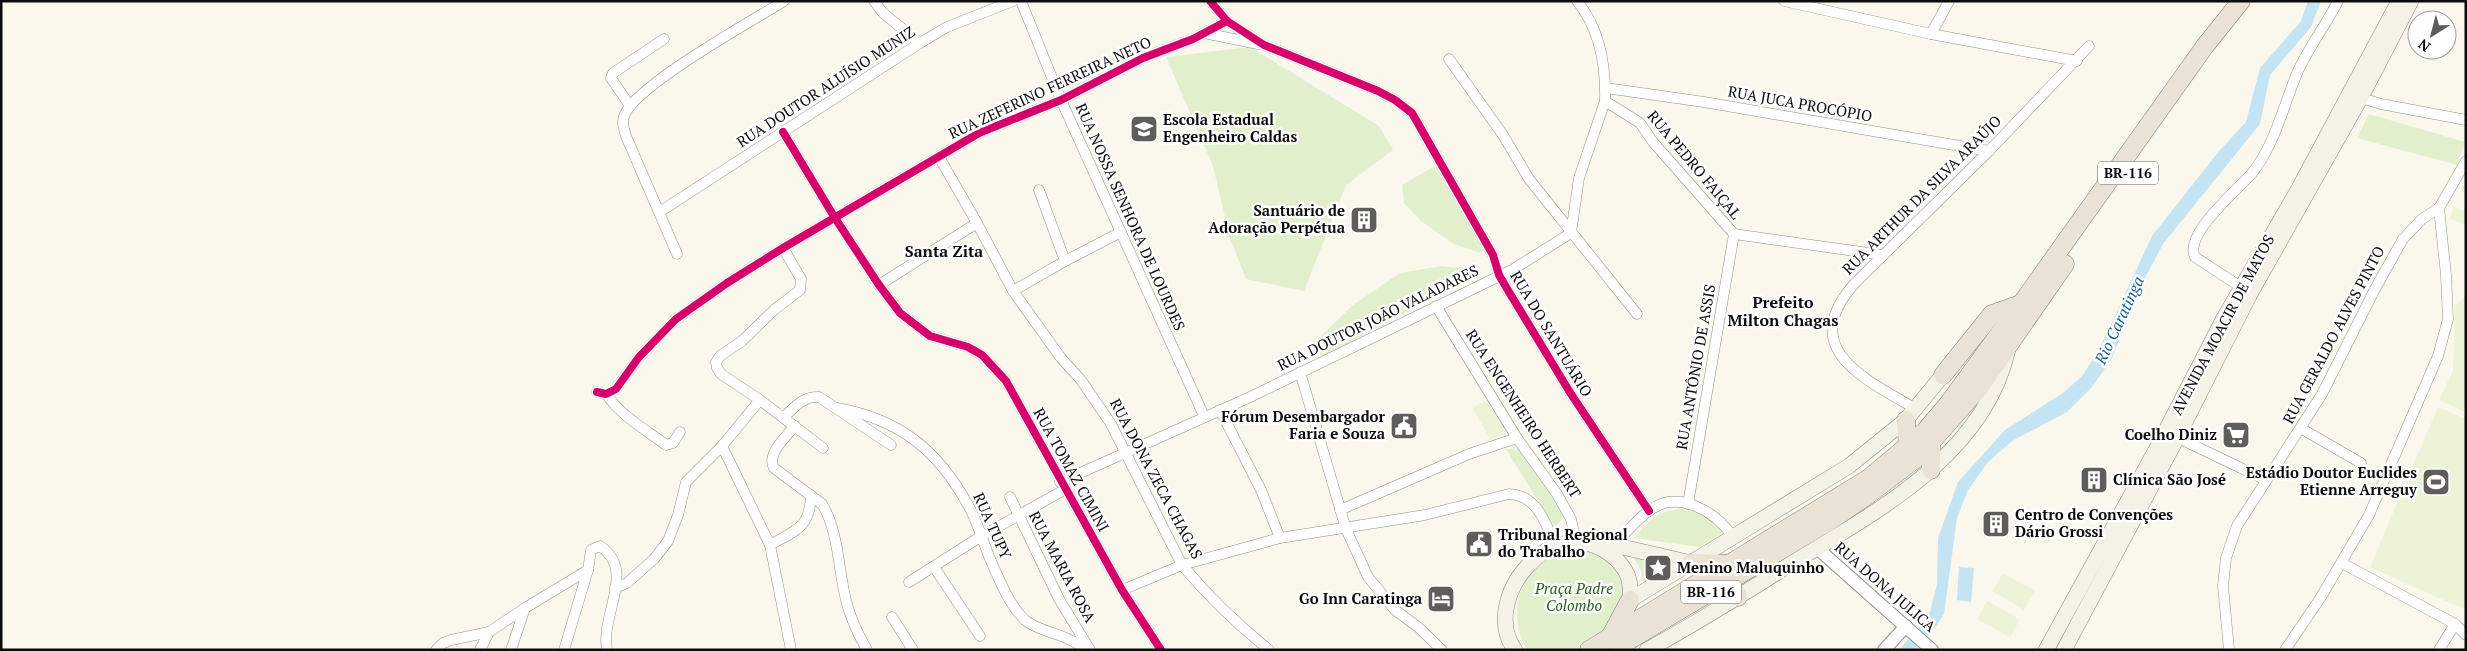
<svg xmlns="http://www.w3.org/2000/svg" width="2467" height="651" font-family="'PT Serif',serif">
<rect width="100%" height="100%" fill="#faf7ed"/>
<g fill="#e2efcd">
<path d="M1250,47L1379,126L1393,150L1346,185L1304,291L1246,279L1230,238L1213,166L1166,57Z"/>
<path d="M2369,114L2465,142L2457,165L2357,138Z"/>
<path d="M1435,166L1485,248L1480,253L1454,244L1421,221L1404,203L1402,185Z"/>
<path d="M1441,266L1469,269L1474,276L1321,358L1317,340L1353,305L1400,273Z"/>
<path d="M1506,449L1526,450L1564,509L1563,517L1555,528Z"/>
<path d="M1692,509L1700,511L1724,531L1700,547L1634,538C1654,515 1660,509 1692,509Z"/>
<path d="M1586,547L1626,565V611L1584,650H1527C1505,611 1520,566 1563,551C1570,549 1579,548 1586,547Z"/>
<path d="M1629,550L1684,561L1645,586L1641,571Z"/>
</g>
<g fill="#ecf3d7">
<path d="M2454,207L2466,212V226L2450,218Z"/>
<path d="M2466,296V412L2439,400L2453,371L2455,305Z"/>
<path d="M1496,395L1511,423L1506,433L1491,441L1473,408Z"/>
<path d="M2438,407L2466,419V610L2370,567Z"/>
<path d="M2003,573L2035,591L2024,610L1992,591Z"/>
<path d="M1987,601L2020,619L2010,637L1977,619Z"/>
</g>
<g fill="#c4e4f3">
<path d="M2308,1H2321L2311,27L2270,75L2260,124L2163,244L2144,280L2111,360L2092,387L2067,412L2012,441L1988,462L1968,490L1957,518L1944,614L1932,632L1914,650H1899L1929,615L1937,585L1938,538L1958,482L2005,430L2063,393L2082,376L2099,350L2152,236L2219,151L2246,122L2260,68L2301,21Z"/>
<path d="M1959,567L1974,568L1971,602L1957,600Z"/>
</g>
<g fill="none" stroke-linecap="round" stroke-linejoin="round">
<defs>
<g id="minor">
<path d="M874,1L883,13L920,43"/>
<path d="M1021,1L1061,100L1204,416"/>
<path d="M1210,1L1227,21L1264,45L1378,91L1395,100L1412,113L1493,255L1499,275L1509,292L1571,394L1649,511"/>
<path d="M1784,1L1931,34L2077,61"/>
<path d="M1204,33L1258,44"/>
<path d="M1931,34L1949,1"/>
<path d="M1449,59L1503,135L1529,179L1637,314"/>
<path d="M1606,88L1704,102L1989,151"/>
<path d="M2355,96L2381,104L2466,120"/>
<path d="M1605,101L1640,123L1653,142L1734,234L1883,255"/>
<path d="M630,106L611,78L613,73L664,39"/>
<path d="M783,132L835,218L879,285L900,313L930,336L968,347L982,355L1006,381L1122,590L1161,650"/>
<path d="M939,157L977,223L1013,291L1061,358L1081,380L1111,424L1182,565C1208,596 1237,624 1269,650"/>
<path d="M1039,190L1065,261"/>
<path d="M661,211L920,43L947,27L1013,1"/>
<path d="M1571,233L1579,178L1605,101C1606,65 1600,29 1577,1"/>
<path d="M783,248L801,279L800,290L774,310L742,341L720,356L716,362L717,368L721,374L760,400L823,448"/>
<path d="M677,254L626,136C624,129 621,122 625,114C638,84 752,21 784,1"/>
<path d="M879,285L977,223"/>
<path d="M1013,291L1065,261L1121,232"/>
<path d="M2247,291L2195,257C2183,234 2239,189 2253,172C2276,142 2283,106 2298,71C2309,47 2326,25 2338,1"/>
<path d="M1436,306L1517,438L1557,494L1571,519L1576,542"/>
<path d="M1300,372L1346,529L1368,577L1395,610L1418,627L1442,650"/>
<path d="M597,392L606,394L616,389L639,357L676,319L727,283L783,248L979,133L1061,100L1143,58L1193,39L1227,21"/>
<path d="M606,394C621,416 645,429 666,445L673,443L680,432"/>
<path d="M837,408C899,419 938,450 968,505C978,522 983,543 991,561C1000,581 1009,605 1025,620C1038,631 1056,632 1070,640C1076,642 1081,646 1086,650"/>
<path d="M1916,409C1865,379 1796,349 1855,283L1989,151L2089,46"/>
<path d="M1220,410L1261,490L1280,538"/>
<path d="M784,417C795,407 803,396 819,397L891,445"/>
<path d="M795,426C786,437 766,454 774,468L822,504C839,532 838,569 846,600C850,618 858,634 867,650"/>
<path d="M2302,429L2361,463"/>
<path d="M2172,435L2266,480"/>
<path d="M722,446L770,545"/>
<path d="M1060,482L1248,398L1512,270L1571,233"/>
<path d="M1010,497L1059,599L1090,650"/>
<path d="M1688,504L1734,234"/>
<path d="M1340,510L1469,454L1517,438"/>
<path d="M1614,545C1625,534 1637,519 1650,510C1679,489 1716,512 1733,537"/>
<path d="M2342,563L2455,624L2466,635"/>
<path d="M934,567L980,636"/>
<path d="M909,582L980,537L1064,490"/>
<path d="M615,588L627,583L654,559L668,541L678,515L686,482L722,446L760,400"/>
<path d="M1122,590L1182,565L1280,538L1425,515L1509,494C1537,495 1546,523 1555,546"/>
<path d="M892,617L913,650"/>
<path d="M436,650L443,643L451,640L489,632L525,608L588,570"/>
<path d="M480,650L489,632"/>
<path d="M511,650L525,608"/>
<path d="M564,650L588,570L591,550L600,546C637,571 600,614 607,650"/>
<path d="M791,650L770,545C796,530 810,528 811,495"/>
<path d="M2229,650L2223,586L2226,558L2237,526L2322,394L2376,287L2403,239L2422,219L2439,208L2466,161"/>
<path d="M2285,650L2321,597L2369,515L2438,356L2448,319L2446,275L2439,208"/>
<path d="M2439,650L2455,624"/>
</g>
<g id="tertiary">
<path d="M1817,548L1932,650"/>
<path d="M1884,650L1906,626"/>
</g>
<g id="secondary">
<path d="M1598,547L1614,545L1691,563"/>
<path d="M1630,600L1849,466L1906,420L1943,375"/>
<path d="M1515,650C1479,601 1550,510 1610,554C1627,567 1632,580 1630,600"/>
<path d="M1647,650C1699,622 1748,591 1797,560C1880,510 1986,452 2008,349"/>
<path d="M2046,650L2158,446L2224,318L2298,190L2399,1"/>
<path d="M2064,650L2177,438L2250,294L2360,99L2411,1"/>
</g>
<g id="trunk">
<path d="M1943,375L1992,314L2021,304"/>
<path d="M1906,420L1908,447"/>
<path d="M1931,444V470"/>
<path d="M1691,563L1729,564"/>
<path d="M1730,581L1738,597"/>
<path d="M1610,637L1630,600"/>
<path d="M1618,647L1828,522L1864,498L1918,457L1979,388L2065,264"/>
<path d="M1589,650L1869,478L1925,431L1948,404L2021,304L2205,46L2241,1"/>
</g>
</defs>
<use href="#minor" stroke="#92918c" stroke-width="11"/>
<use href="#tertiary" stroke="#92918c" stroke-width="14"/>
<use href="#secondary" stroke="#898783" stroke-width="16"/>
<use href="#trunk" stroke="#7f7e7a" stroke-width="19"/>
<use href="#minor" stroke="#fefefc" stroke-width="10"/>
<use href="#tertiary" stroke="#fefefc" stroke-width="12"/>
<use href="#secondary" stroke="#f4f2e7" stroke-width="15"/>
<use href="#trunk" stroke="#eae2d5" stroke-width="18"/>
<defs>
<g id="cycleway">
<path d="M1210,1L1227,21L1264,45L1378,91L1395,100L1412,113L1493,255L1499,275L1509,292L1571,394L1649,511"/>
<path d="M783,132L835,218L879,285L900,313L930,336L968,347L982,355L1006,381L1122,590L1161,650"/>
<path d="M597,392L606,394L616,389L639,357L676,319L727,283L783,248L979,133L1061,100L1143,58L1193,39L1227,21"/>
</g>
</defs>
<use href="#cycleway" stroke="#fff" stroke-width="11"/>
<use href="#cycleway" stroke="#d6006c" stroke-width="8"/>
</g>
<defs>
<symbol id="school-square" viewBox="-11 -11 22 22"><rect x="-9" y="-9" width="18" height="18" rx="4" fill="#5e5d59" stroke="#fff"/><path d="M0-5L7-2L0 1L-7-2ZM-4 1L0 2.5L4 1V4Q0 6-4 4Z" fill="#fff"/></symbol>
<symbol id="building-square" viewBox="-11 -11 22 22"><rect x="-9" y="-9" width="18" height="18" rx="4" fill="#5e5d59" stroke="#fff"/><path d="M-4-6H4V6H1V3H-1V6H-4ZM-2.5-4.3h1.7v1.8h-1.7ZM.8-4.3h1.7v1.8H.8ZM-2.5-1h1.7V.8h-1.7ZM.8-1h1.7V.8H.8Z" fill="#fff"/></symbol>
<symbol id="civic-square" viewBox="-11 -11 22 22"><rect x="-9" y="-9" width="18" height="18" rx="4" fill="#5e5d59" stroke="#fff"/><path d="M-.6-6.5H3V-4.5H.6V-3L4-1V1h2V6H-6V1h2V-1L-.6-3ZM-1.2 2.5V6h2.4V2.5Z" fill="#fff"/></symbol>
<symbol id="supermarket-square" viewBox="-11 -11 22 22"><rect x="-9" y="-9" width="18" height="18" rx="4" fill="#5e5d59" stroke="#fff"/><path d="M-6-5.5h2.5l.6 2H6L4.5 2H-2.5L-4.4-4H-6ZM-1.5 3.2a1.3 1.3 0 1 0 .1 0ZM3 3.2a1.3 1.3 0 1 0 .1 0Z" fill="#fff"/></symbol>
<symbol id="stadium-square" viewBox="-11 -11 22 22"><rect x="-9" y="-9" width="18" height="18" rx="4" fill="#5e5d59" stroke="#fff"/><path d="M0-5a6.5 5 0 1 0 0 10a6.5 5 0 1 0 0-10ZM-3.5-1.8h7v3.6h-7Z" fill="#fff"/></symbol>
<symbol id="sight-square" viewBox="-11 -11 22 22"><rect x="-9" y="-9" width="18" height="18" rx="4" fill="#5e5d59" stroke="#fff"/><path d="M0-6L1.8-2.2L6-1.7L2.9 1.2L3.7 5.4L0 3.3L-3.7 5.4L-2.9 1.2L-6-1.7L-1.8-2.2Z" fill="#fff"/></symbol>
<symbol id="hotel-square" viewBox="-11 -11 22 22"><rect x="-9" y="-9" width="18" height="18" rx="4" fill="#5e5d59" stroke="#fff"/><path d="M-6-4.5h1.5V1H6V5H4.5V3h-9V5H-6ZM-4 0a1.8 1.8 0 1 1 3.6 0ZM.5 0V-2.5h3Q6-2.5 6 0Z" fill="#fff"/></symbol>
</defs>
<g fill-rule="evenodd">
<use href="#school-square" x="1128" y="113" width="32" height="32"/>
<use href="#building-square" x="1348" y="204" width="32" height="32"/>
<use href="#civic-square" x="1388" y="410" width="32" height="32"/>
<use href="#supermarket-square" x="2220" y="419" width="32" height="32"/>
<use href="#building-square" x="2078" y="464" width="32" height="32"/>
<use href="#stadium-square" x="2420" y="466" width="32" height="32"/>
<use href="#building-square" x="1980" y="508" width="32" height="32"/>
<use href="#civic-square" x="1463" y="528" width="32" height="32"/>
<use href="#sight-square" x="1642" y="552" width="32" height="32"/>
<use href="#hotel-square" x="1425" y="583" width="32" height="32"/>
</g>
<g text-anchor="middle" stroke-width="5" stroke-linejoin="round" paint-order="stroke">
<g fill="#fff" stroke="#545454" stroke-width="1">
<rect x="2098" y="161.5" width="60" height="23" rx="4"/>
<rect x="1681" y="580.5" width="60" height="23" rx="4"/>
</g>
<g font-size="14" font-weight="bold" fill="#0a0a0a">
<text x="2128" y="178">BR-116</text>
<text x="1711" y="597">BR-116</text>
</g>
<g font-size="15" fill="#0a0a0a" stroke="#fff">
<text transform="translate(826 87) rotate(-33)" y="5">RUA DOUTOR ALUÍSIO MUNIZ</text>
<text transform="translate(1050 88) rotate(-25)" y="5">RUA ZEFERINO FERREIRA NETO</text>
<text transform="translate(1800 104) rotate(10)" y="5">RUA JUCA PROCÓPIO</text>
<text transform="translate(1694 165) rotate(50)" y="5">RUA PEDRO FAIÇAL</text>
<text transform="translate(1922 195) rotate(-45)" y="5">RUA ARTHUR DA SILVA ARAÚJO</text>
<text transform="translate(1130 217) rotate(66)" y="5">RUA NOSSA SENHORA DE LOURDES</text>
<text transform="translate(1378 318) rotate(-26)" y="5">RUA DOUTOR JOÃO VALADARES</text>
<text transform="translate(2223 325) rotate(-62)" y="5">AVENIDA MOACIR DE MATOS</text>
<text transform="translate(1551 334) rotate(59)" y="5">RUA DO SANTUÁRIO</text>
<text transform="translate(2334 335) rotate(-62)" y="5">RUA GERALDO ALVES PINTO</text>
<text transform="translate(1696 367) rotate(-80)" y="5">RUA ANTÔNIO DE ASSIS</text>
<text transform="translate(1523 414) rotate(57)" y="5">RUA ENGENHEIRO HERBERT</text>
<text transform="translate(1071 470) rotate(61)" y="5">RUA TOMAZ CIMINI</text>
<text transform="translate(1156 479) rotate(62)" y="5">RUA DONA ZECA CHAGAS</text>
<text transform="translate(992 526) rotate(66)" y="5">RUA TUPY</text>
<text transform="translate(1062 567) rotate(62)" y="5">RUA MARIA ROSA</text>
<text transform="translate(1885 587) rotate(41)" y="5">RUA DONA JULICA</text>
</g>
<g font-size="15" font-weight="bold" fill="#0a0a0a" stroke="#fff" text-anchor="start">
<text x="1163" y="125">Escola Estadual<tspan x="1163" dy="17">Engenheiro Caldas</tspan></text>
<text x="1345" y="216" text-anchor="end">Santuário de<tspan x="1345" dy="17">Adoração Perpétua</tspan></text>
<text x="1385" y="422" text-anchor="end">Fórum Desembargador<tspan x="1385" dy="17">Faria e Souza</tspan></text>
<text x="2217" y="440" text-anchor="end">Coelho Diniz</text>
<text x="2417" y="478" text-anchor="end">Estádio Doutor Euclides<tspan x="2417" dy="17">Etienne Arreguy</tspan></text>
<text x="2113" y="485">Clínica São José</text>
<text x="2015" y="520">Centro de Convenções<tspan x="2015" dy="17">Dário Grossi</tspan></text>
<text x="1498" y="540">Tribunal Regional<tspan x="1498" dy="17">do Trabalho</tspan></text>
<text x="1677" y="573">Menino Maluquinho</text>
<text x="1422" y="604" text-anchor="end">Go Inn Caratinga</text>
</g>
<g font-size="15" font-style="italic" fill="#2c601c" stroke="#fff">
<text x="1574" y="594">Praça Padre<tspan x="1574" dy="17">Colombo</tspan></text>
</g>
<g font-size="16" font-weight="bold" fill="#0a0a0a" stroke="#fff">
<text x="944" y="257">Santa Zita</text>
<text x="1783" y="308">Prefeito<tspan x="1783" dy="18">Milton Chagas</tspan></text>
</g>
<g font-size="16" font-style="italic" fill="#16639a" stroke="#fff">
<text transform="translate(2119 320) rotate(-65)" y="6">Rio Caratinga</text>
</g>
</g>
<rect width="2467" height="651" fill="none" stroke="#0a0a0a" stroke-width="5"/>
<g transform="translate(2432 35) rotate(216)"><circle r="24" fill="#ffffff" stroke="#9d9d9d"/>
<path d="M0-4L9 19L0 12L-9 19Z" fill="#5e5d59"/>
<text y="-8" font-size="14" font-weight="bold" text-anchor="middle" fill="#0a0a0a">N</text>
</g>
</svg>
